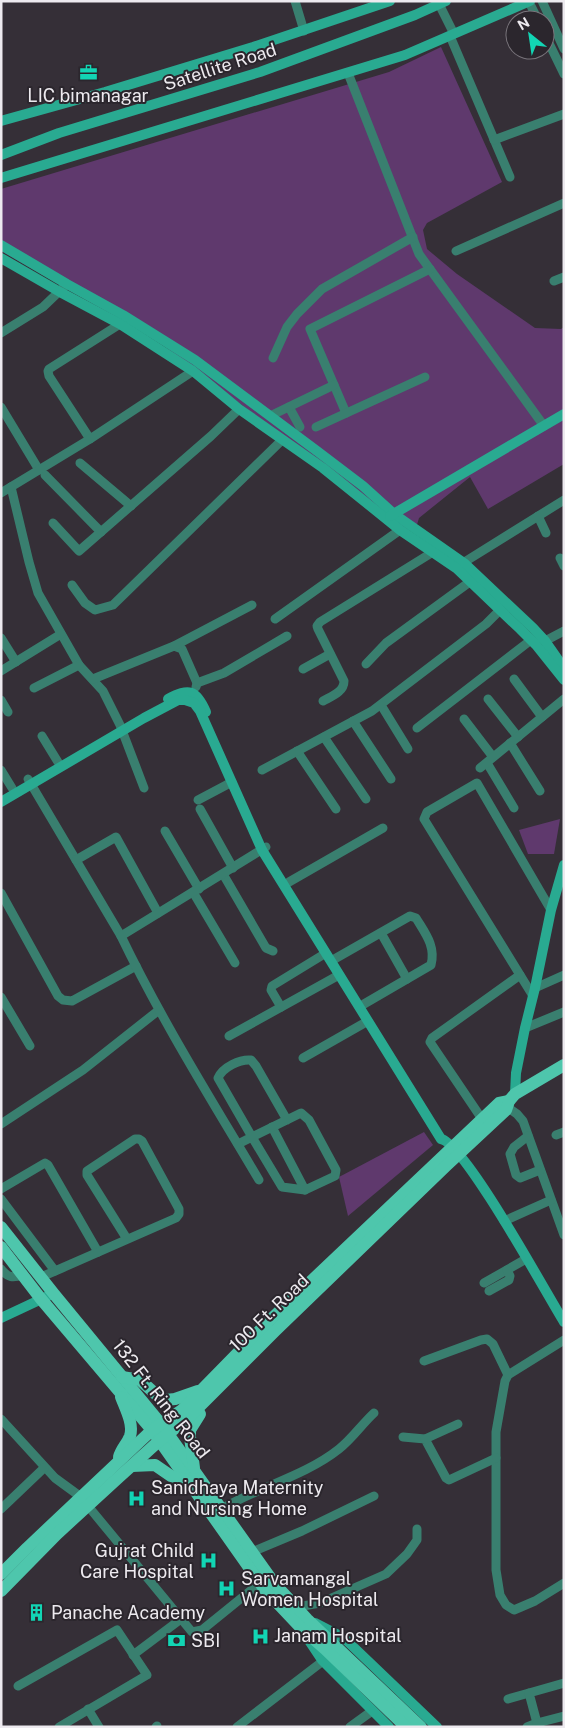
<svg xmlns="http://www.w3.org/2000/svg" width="565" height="1728" font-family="'Public Sans',sans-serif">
<rect width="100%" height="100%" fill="#352f37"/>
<g fill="#5f396d">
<path d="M441,47L502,182L427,223L423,230L427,249L457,274L535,328L561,329L564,327V464L488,509L470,477L419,518L416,528L408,531L155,339L1,251V189L389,72Z"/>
<path d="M560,819L554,854H528L519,830Z"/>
<path d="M424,1132L433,1145L348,1216L339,1177Z"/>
</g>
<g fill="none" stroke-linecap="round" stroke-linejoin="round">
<g stroke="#397f6f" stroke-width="9">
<path d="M295,1L304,31"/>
<path d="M542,1L564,49"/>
<path d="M529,2L538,20"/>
<path d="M439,4L454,34"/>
<path d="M545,35L564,74"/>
<path d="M450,36L510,177"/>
<path d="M348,73L419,254L544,426"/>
<path d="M494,140L564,114"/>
<path d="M456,251L564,203"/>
<path d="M554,281L564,277"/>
<path d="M1,333L43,307L67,284"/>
<path d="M273,358L287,327L297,314L322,289L413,237"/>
<path d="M1,407L39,470"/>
<path d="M289,407L300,427"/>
<path d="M346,413L310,329L430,269"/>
<path d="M270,416L334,385"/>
<path d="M316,427L425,377"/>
<path d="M90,439L49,376L48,371L49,369L120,324"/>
<path d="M80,463L131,506"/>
<path d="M45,475L101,532"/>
<path d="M11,487L29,562L38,593L79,665L103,691L120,725L144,788"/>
<path d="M1,493L90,439L193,371"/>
<path d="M538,516L546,533"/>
<path d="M53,523L79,551L211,436L239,409"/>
<path d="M560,558L564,566"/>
<path d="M458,566L564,500"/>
<path d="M72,585L85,603L95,610L113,605L282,440"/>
<path d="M275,619L400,530"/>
<path d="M1,638L16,662"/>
<path d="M545,641L564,631"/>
<path d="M174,646L182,649L197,683L196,687"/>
<path d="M366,664L386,643L471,581"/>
<path d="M303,669L330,654"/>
<path d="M1,671L61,634"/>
<path d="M93,679L174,646L252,605"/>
<path d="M514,679L542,717"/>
<path d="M197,683L224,673L287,636"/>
<path d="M34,688L79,665"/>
<path d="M488,699L518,737"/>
<path d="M1,700L8,712"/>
<path d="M323,701C332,696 344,692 344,681L318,629L317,626L320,622L433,552"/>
<path d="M381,705L408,749"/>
<path d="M464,719L493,757"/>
<path d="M353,721L391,779"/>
<path d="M417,728L531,640"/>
<path d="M42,736L58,762"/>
<path d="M324,737L366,799"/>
<path d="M510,743L540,791"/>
<path d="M297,751L336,809"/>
<path d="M487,763L514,808"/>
<path d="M480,768L564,699"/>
<path d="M1,770L12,788"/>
<path d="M262,770L372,711L486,624L500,610"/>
<path d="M28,779L121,936"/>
<path d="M198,800L232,782"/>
<path d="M200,809L233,868"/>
<path d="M165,831L199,889"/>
<path d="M76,860L116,837L158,913"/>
<path d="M223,874L266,948L273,951"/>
<path d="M289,882L383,828"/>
<path d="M193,892L235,963"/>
<path d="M1,893L58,996L63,1000L72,1001L136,966"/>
<path d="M381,933L407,979"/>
<path d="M331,961L410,916L416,918C425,933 436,946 431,965L364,1004"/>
<path d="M535,988L564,975"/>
<path d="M533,996L424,819L427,812L477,783L551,910"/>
<path d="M1,997L30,1046"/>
<path d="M281,1007L271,990L272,986L326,953"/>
<path d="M525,1028L564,1012"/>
<path d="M229,1036L339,975"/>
<path d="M303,1058L368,1021"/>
<path d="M507,1107L517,1114L523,1121L564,1235"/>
<path d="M482,1119L430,1042L432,1038L520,975"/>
<path d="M1,1124L83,1070L159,1010"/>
<path d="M272,1127L305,1190"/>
<path d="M556,1135L564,1132"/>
<path d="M528,1136L514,1147L510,1154L516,1175L520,1178L540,1170"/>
<path d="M238,1144L252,1137L282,1187L305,1190L335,1176L336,1170L309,1120L301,1113L252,1137L218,1078C223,1067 240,1059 251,1060L256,1066L287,1120"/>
<path d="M259,1180C211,1099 162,1021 121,936L266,847"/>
<path d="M1,1189L45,1163L48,1165L98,1252"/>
<path d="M1,1199L55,1271"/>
<path d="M504,1221L551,1200"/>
<path d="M1,1269C8,1278 13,1278 23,1275"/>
<path d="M41,1277L62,1268L176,1218L179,1214V1209L142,1141L139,1139H135L87,1171V1175L127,1239"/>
<path d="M484,1283L526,1259"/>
<path d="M489,1291L509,1280L510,1276L507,1270"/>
<path d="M564,1340L508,1375L505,1381L496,1432V1570L500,1595L506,1605L514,1610L535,1601L564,1583"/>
<path d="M424,1361L481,1340L487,1339L493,1344L508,1375"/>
<path d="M1,1419L55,1478L81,1497"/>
<path d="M403,1437L425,1439L446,1478L449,1480L496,1458"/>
<path d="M425,1439L458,1424"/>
<path d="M88,1506L192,1632L202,1630L260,1583"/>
<path d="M1,1509L44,1468"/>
<path d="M221,1509C259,1487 305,1476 339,1449C352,1439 362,1424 374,1413"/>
<path d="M252,1552L302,1531L374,1496"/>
<path d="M297,1607L320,1603L386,1574L407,1554L417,1540V1529"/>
<path d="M133,1655L181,1619"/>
<path d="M18,1686L117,1630L147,1675L59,1727"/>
<path d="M508,1699L529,1693"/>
<path d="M88,1709L99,1727"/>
<path d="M156,1727L157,1726"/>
<path d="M237,1727L323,1661"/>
<path d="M350,1727L372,1711"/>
<path d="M527,1727L537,1723L529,1693L564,1683"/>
<path d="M540,1727L537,1723L564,1716"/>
</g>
<g stroke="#29aa91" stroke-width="10">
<path d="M1,121L105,92L253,47L390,1"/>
<path d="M1,155L59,133L260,72L415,15L446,1"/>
<path d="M1,178L405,55L530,1"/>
<path d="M1,245L67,284L123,315L195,360L317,451L363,486L394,514L464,563L533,628L545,641L564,668"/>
<path d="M1,258L60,292L120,324L193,371L239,409L323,468L400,530L456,568L520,629L536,645L564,680"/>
<path d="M390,516L564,414"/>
<path d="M168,699C189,688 196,689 206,712"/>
<path d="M1,802L144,718L178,700H185L194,703L200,711L262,850L441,1139C465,1144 546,1293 564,1322"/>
<path d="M515,1094L516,1073L525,1028L535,988L551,910L564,865"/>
<path d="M1,1318L48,1296"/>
<path d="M315,1623L344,1638L437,1727"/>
<path d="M306,1636L322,1660L389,1727"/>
</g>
<g stroke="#4ec6ac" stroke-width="12">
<path d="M1,1227L54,1294L161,1424L274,1583L307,1619L421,1727"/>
<path d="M1,1247L41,1299L152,1430L265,1590L299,1626L325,1649L406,1727"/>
<path d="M122,1377L140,1380L160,1398L166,1400L175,1399L198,1391"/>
<path d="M119,1457C121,1449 127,1444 130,1436C134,1424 125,1408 121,1397"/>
<path d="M132,1466L155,1465L171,1476L186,1480"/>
<path d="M194,1468L190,1437V1430L200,1414"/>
<path d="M1,1574L27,1548L152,1430L182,1410L268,1322L499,1103L509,1101"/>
<path d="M1,1591L57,1534L118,1478L159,1441L188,1418L276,1330L446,1166L506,1110L509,1101L515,1094L564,1065"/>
</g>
</g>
<defs>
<symbol id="office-bare" viewBox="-9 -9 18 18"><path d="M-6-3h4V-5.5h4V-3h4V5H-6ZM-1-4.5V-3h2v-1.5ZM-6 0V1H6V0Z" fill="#12d5b4" stroke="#2b262d" stroke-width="2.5" paint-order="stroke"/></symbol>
<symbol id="hospital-bare" viewBox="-9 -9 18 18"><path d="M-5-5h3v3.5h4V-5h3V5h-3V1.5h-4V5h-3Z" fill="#12d5b4" stroke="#2b262d" stroke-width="2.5" paint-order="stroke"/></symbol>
<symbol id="building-bare" viewBox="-9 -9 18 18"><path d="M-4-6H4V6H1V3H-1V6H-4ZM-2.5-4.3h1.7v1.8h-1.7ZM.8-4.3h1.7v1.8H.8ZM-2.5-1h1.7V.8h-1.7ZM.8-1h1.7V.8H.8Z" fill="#12d5b4" stroke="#2b262d" stroke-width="2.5" paint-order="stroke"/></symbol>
<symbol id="bank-bare" viewBox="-9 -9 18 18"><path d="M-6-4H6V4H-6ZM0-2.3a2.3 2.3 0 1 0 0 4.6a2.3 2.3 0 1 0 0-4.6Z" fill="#12d5b4" stroke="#2b262d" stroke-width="2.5" paint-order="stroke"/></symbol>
</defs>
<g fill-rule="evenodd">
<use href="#office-bare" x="76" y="60" width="25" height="25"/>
<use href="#hospital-bare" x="124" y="1486" width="25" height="25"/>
<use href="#hospital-bare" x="196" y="1548" width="25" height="25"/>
<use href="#hospital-bare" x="214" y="1576" width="25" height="25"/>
<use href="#building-bare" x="24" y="1600" width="25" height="25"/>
<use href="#hospital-bare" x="248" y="1624" width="25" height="25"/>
<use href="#bank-bare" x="164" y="1628" width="25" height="25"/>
</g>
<g text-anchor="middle" stroke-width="4" stroke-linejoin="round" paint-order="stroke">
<g font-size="18" fill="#edeaef" stroke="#2b262d">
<text transform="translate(220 67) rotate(-18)" y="6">Satellite Road</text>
<text transform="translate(269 1313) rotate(-44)" y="6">100 Ft. Road</text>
<text transform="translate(161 1399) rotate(52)" y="6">132 Ft. Ring Road</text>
</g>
<g font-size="18" fill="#edeaef" stroke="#2b262d" text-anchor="start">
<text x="88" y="102" text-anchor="middle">LIC bimanagar</text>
<text x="151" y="1494">Sanidhaya Maternity<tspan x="151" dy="21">and Nursing Home</tspan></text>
<text x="194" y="1557" text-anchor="end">Gujrat Child<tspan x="194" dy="21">Care Hospital</tspan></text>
<text x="241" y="1585">Sarvamangal<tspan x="241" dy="21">Women Hospital</tspan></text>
<text x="51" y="1619">Panache Academy</text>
<text x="274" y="1642">Janam Hospital</text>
<text x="191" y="1647">SBI</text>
</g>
</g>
<rect width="565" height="1728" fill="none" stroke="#edeaef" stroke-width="5"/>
<g transform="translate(530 35) rotate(330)"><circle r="24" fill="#2b262d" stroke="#79747b"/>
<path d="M0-4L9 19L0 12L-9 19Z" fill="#12d5b4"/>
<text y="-8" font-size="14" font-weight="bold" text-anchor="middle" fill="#edeaef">N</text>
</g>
</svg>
